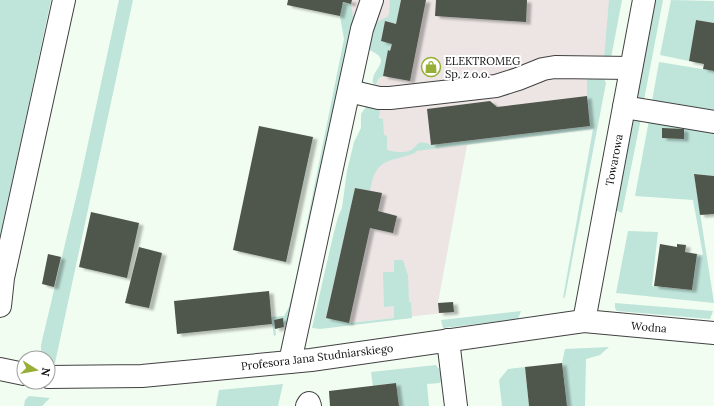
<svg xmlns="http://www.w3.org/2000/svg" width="714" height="406" font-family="Lora,serif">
<defs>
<filter id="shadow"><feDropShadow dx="4.5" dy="2.5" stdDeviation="1" flood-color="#0004"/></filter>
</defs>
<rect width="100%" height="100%" fill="#f2fdf2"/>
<path fill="#ece5e4" d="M343,0H617L593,129L467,145L438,303L453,302L454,312L318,326L371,103L388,50L351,40Z"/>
<g fill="#bfe4da">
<path d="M0,0H51L0,239Z"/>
<path d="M119,0H133L55,363H48V358H42L41,354V345L79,185Z"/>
<path d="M390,0H401L396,24L385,21L381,41L392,44L390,51H388L383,76L379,78L376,85L373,83C371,67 396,61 367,49L373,27L377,22L387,17L389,14Z"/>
<path d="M609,0H622L611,58L604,59Z"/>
<path d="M655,0H663L644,100L640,99L637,95Z"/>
<path d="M671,0L714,1V23L696,20L689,61L660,55Z"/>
<path d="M343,2L351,4L354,23L287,323L284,325L283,318L274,320L276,335L274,336L271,317L284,316L289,307L294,287L344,39L340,16Z"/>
<path d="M659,62L714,71V110L652,101Z"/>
<path d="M602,78L604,79L606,83L565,297L563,298L593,129L416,151L415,153C389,163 376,156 370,191L355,188L326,317L349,323L394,318V306L384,307L383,272H394V260H403L408,276L409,302H411L412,318L320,329L312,328L333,236L338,217L342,208L347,171L354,142L361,128V114L368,104L380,108L379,118L383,119L384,135L387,136V150C393,152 403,153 409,151C418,148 415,138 431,145L590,126L587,96V79Z"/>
<path d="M641,118L622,213L615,210L632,122L634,120Z"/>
<path d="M649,120L714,129V176L694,174L714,303L616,293L628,231L658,232L652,286L692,290L697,254L703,255L693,200L635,196Z"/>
<path d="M615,303L713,311L710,319L617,311L615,308Z"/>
<path d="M521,311L518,319L443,328L441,320Z"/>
<path d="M609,347L600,355L586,359L585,406H567L562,363L565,349Z"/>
<path d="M436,365C441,371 443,375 440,383L427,384L429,406H399L396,383L373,386L371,372Z"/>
<path d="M525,367L529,406H502L499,380L508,369Z"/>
<path d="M283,384L278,406H216L219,390Z"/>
<path d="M29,396L50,398L42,406H24L25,400Z"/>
</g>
<g fill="#50564c" filter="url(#shadow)">
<path d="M288,0H352L351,4L343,2L340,16L287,5Z"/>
<path d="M401,0H426L410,81L383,76L388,50L390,51L392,44L381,41L385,21L396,24Z"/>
<path d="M436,0H527L526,22L435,16Z"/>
<path d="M696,20L714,23V71L703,69L704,64L689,61Z"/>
<path d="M587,96L590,126L431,145L427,109L490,101L497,107Z"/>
<path d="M259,126L313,137L286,262L233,250Z"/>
<path d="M662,128L684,129V139L662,138Z"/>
<path d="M694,174L714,176V214L700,215Z"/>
<path d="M355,188L382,193L378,211L397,216L393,233L370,228L349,323L326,318Z"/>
<path d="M91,212L139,223L127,278L79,267Z"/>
<path d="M660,244L677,247V244L686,245L685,252L697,254L692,290L654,286Z"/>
<path d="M139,247L162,253L149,308L125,303Z"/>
<path d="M48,254L61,257L54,287L42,284Z"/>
<path d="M269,291L272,324L177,334L174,301Z"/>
<path d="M453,302L454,312L439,313L438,303Z"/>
<path d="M283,318L284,327L275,329L274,320Z"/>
<path d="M562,363L567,406H529L525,367Z"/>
<path d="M396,383L399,406H330L329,391Z"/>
</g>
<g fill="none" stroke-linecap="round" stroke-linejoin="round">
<defs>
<g id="minor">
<path d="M349,91L379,98H390L496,86L518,79L543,69L555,67L631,68"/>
<path d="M624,107L714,122"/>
<path d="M0,306L3,278L64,0"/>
<path d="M584,321L644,0"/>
<path d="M448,340L456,406"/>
<path d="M290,362L362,29L372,0"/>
<path d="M0,369L24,374"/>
<path d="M48,377L142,376L311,360L584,321L714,333"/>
<path d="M307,406L309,403L310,406"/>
</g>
</defs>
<use href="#minor" stroke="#414141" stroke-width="24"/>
<use href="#minor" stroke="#fff" stroke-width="22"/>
</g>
<defs>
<symbol id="shop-ring" viewBox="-11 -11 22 22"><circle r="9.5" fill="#fff" stroke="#97ae37" stroke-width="1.5"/><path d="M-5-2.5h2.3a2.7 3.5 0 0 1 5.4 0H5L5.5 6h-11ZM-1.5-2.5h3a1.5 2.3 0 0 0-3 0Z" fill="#97ae37"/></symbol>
</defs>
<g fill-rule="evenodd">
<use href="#shop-ring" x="420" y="56" width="22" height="22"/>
</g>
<g text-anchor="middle" stroke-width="4" stroke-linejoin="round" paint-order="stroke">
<g font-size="11" fill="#0e0e0e" stroke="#fff" text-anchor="start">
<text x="445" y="65">ELEKTROMEG<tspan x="445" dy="13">Sp. z o.o.</tspan></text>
</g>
<g font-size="11" fill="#0e0e0e" stroke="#fff">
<text transform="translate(614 160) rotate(-79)" y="4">Towarowa</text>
<text transform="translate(649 327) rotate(5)" y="4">Wodna</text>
<text transform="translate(317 357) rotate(-7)" y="4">Profesora Jana Studniarskiego</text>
</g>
</g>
<g transform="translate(36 370) rotate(101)"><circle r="19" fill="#ffffff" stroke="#9f9f9f"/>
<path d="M0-3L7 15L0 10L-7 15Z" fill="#97ae37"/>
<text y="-6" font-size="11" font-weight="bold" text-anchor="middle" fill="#0e0e0e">N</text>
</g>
</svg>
